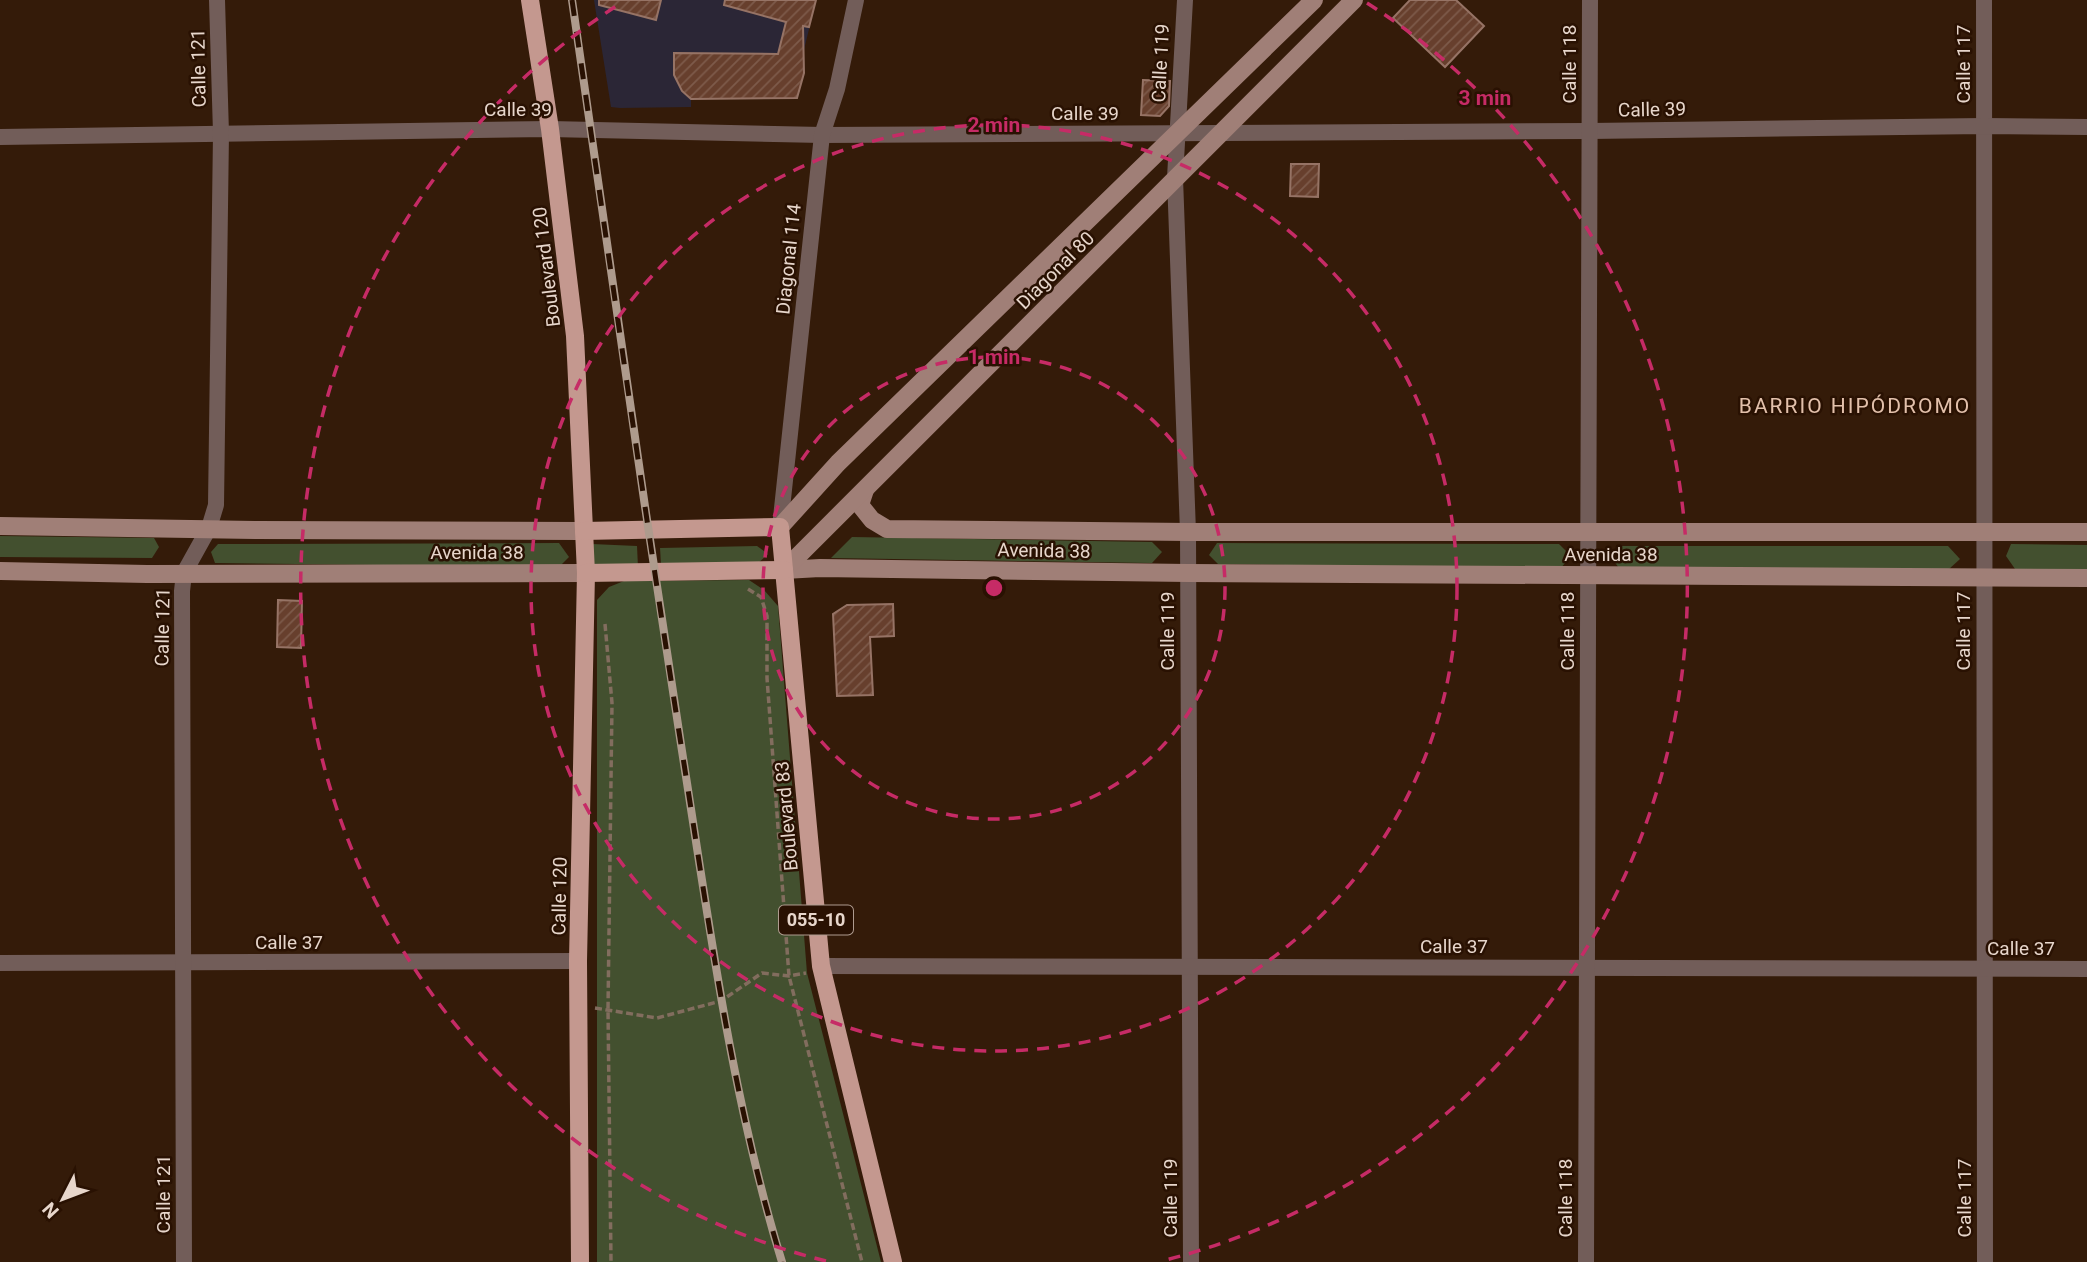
<svg xmlns="http://www.w3.org/2000/svg" width="2087" height="1262" font-family="Roboto,sans-serif">
<defs>
<pattern id="building-hatch" width="6" height="6" patternUnits="userSpaceOnUse" patternTransform="scale(1.75)"><rect width="6" height="6" fill="#673f2d"/><path d="M-1 1l2-2M0 6l6-6M5 7l2-2" fill="none" stroke="#7d5a4a"/></pattern>
</defs>
<rect width="100%" height="100%" fill="#341b09"/>
<path fill="#2b2636" d="M594,0H816L803,54L691,99V107L620,108L611,107Z"/>
<g fill="#43502f">
<path d="M0,536L154,538L159,547L152,558L0,557Z"/>
<path d="M852,537L1152,542L1162,552L1152,563L831,558Z"/>
<path d="M559,543L569,557L559,567L215,563L211,552L218,544Z"/>
<path d="M1217,543L1559,544L1571,556L1560,569L1218,564L1209,555Z"/>
<path d="M592,544L637,546L638,567L592,566Z"/>
<path d="M2011,544L2087,545V570L2015,569L2006,556Z"/>
<path d="M757,546L768,554L757,564L661,565L660,548Z"/>
<path d="M1619,546H1948L1960,559L1948,570L1619,568L1610,556Z"/>
<path d="M749,580L764,590L778,606L807,973L881,1262H597V600L609,587L624,581Z"/>
</g>
<g fill="url(#building-hatch)" stroke="#967365" stroke-width="2">
<path d="M599,0H661L656,20L599,5Z"/>
<path d="M725,0H816L809,27L803,26L804,73L797,98L691,99L682,91L674,75V53L778,54L786,22L724,5Z"/>
<path d="M1410,0H1456L1484,26L1445,67L1393,18Z"/>
<path d="M1143,80L1170,81L1169,106L1160,116L1141,115Z"/>
<path d="M1291,164H1319L1318,197L1290,196Z"/>
<path d="M278,600L302,601L301,648L277,647Z"/>
<path d="M893,604L894,636L870,637L873,695L837,696L833,614L847,605Z"/>
</g>
<g fill="none" stroke-linecap="round" stroke-linejoin="round">
<g stroke="#826d5e" stroke-width="3.5" stroke-dasharray="7 3.5" stroke-linecap="butt">
<path d="M748,589L761,597L767,616V678L789,976L862,1262"/>
<path d="M605,624L612,703L608,1009L611,1262"/>
<path d="M595,1008L657,1018L721,1001L762,973L789,976L806,973"/>
</g>
<g stroke="#725d59" stroke-width="16">
<path d="M1185,0L1175,178L1188,532L1191,1262"/>
<path d="M1984,0L1985,1262"/>
<path d="M0,137L550,129L822,135L1590,131L1984,126L2087,127"/>
<path d="M780,527L822,135L837,89L856,0"/>
<path d="M0,963L578,961"/>
<path d="M821,966L2087,969"/>
<path d="M184,1262L182,591L184,573L209,528L216,505L221,133L217,0"/>
<path d="M1586,1262L1590,0"/>
</g>
<g stroke="#a07f77" stroke-width="18">
<path d="M865,490L860,505L872,520L887,529L1188,532H2087"/>
<path d="M0,526L255,530L584,531"/>
<path d="M780,527L838,463L1314,0"/>
<path d="M784,570L820,568L1188,573L2087,578"/>
<path d="M784,570L1354,0"/>
<path d="M0,571L147,574L586,573"/>
</g>
<g stroke="#c4988f" stroke-width="18">
<path d="M530,0L550,129L575,336L586,573L578,961L580,1262"/>
<path d="M584,531L780,527L821,966L893,1262"/>
<path d="M586,573L784,570"/>
</g>
<defs>
<path id="rail" d="M572,0C608,250 643,501 682,751C709,922 731,1096 782,1262"/>
</defs>
<use href="#rail" stroke="#ae9b8d" stroke-width="8"/>
<use href="#rail" stroke="#291102" stroke-width="5" stroke-dasharray="16" stroke-linecap="butt"/>
</g>
<g fill="none" stroke="#c62b66" stroke-width="3.5" stroke-dasharray="12 9">
<circle cx="994" cy="588" r="231"/>
<circle cx="994" cy="588" r="463"/>
<path d="M826 1261A694 694 0 0 1 621 3M1367 3A694 694 0 0 1 1162 1261"/>
</g>
<g text-anchor="middle" stroke-width="5" stroke-linejoin="round" paint-order="stroke">
<rect fill="#291102" stroke="#ae9b8f" stroke-width="2" x="779" y="905.5" width="74" height="29" rx="5"/>
<g font-size="18" font-weight="bold" fill="#e7d6cb">
<text x="816" y="926">055-10</text>
</g>
<g font-size="19" fill="#e7d6cb" stroke="#291102">
<text transform="translate(1160 63) rotate(-87)" y="7">Calle 119</text>
<text transform="translate(1569 64) rotate(-90)" y="7">Calle 118</text>
<text transform="translate(1963 64) rotate(-90)" y="7">Calle 117</text>
<text transform="translate(198 68) rotate(-91)" y="7">Calle 121</text>
<text x="518" y="116">Calle 39</text>
<text transform="translate(1652 109) rotate(-1)" y="7">Calle 39</text>
<text x="1085" y="120">Calle 39</text>
<text transform="translate(788 259) rotate(-84)" y="7">Diagonal 114</text>
<text transform="translate(546 267) rotate(-97)" y="7">Boulevard 120</text>
<text transform="translate(1055 270) rotate(-45)" y="7">Diagonal 80</text>
<text transform="translate(1044 550) rotate(1)" y="7">Avenida 38</text>
<text x="477" y="559">Avenida 38</text>
<text x="1611" y="561">Avenida 38</text>
<text transform="translate(162 627) rotate(-89)" y="7">Calle 121</text>
<text transform="translate(1167 631) rotate(-90)" y="7">Calle 119</text>
<text transform="translate(1567 631) rotate(-90)" y="7">Calle 118</text>
<text transform="translate(1963 631) rotate(-90)" y="7">Calle 117</text>
<text transform="translate(786 816) rotate(-95)" y="7">Boulevard 83</text>
<text transform="translate(559 896) rotate(-89)" y="7">Calle 120</text>
<text x="289" y="949">Calle 37</text>
<text x="1454" y="953">Calle 37</text>
<text x="2021" y="955">Calle 37</text>
<text transform="translate(163 1194) rotate(-90)" y="7">Calle 121</text>
<text transform="translate(1170 1198) rotate(-90)" y="7">Calle 119</text>
<text transform="translate(1565 1198) rotate(-90)" y="7">Calle 118</text>
<text transform="translate(1964 1198) rotate(-90)" y="7">Calle 117</text>
</g>
<g font-size="21" letter-spacing="2" fill="#e2c0ab" stroke="#291102">
<text x="1855" y="413">BARRIO HIPÓDROMO</text>
</g>
</g>
<circle cx="994" cy="588" r="10" fill="#c62b66" stroke="#291102" stroke-width="3.5"/>
<g font-size="21" text-anchor="middle" font-weight="bold" fill="#c62b66" stroke="#291102" stroke-width="5" stroke-linejoin="round" paint-order="stroke">
<text x="1485" y="105">3 min</text>
<text x="994" y="132">2 min</text>
<text x="994" y="364">1 min</text>
</g>
<g transform="translate(63 1199) rotate(228)" stroke="#291102" stroke-width="5" paint-order="stroke">
<path d="M0-5L12 26L0 18L-12 26Z" fill="#e7d6cb"/>
<text y="-10" font-size="19" font-weight="bold" text-anchor="middle" fill="#e7d6cb">N</text>
</g>
</svg>
